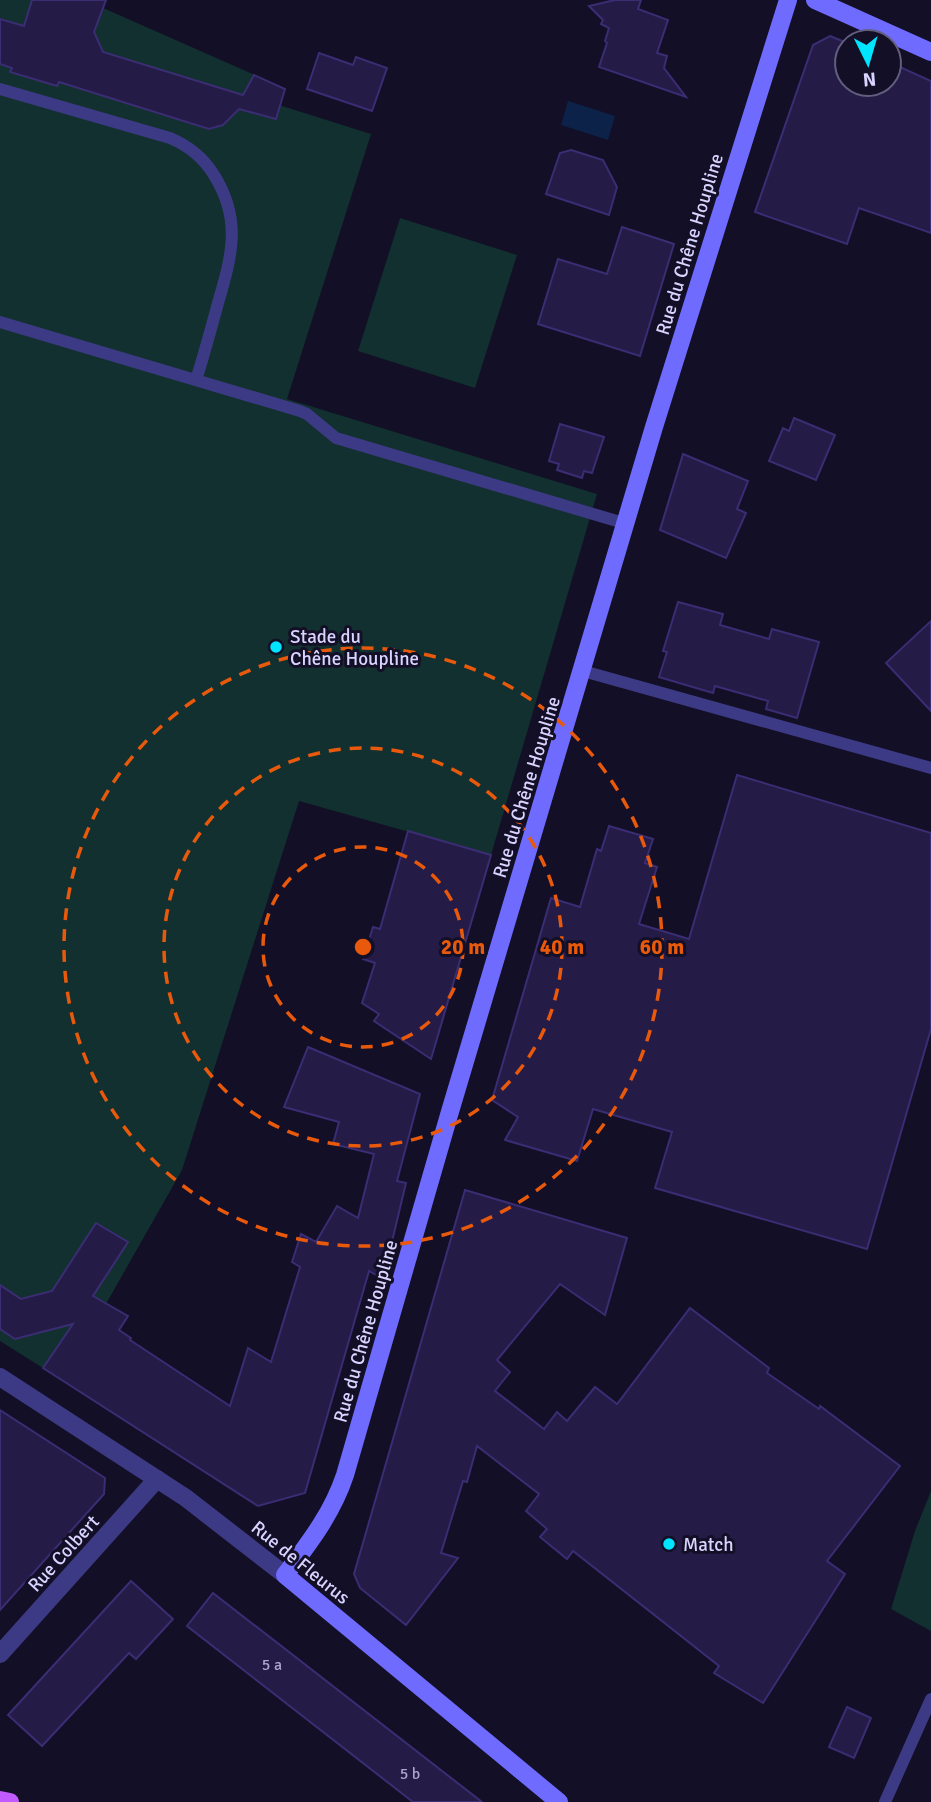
<svg xmlns="http://www.w3.org/2000/svg" width="931" height="1802" font-family="Signika,sans-serif">
<rect width="100%" height="100%" fill="#130f26"/>
<g fill="#12302f">
<path d="M0,0H85L271,82L263,100L371,134L287,399L597,494L491,855L299,801L182,1170L85,1341L54,1352L43,1368L0,1341Z"/>
<path d="M400,218L517,255L475,388L358,351Z"/>
<path d="M931,1491V1631L891,1609L915,1531Z"/>
</g>
<path fill="#0c2248" d="M568,101L615,116L608,140L561,125Z"/>
<g fill="#241b47" stroke="#3b2d73" stroke-width="2">
<path d="M32,0H106L94,32L103,52L243,95L254,75L285,89L276,119L239,109L223,125L209,129L59,82L57,86L10,72L12,68L0,64V19L24,26Z"/>
<path d="M615,0H641L638,9L668,20L657,53L667,56L664,68L686,97L599,67L607,43L605,41L609,28L601,24L603,20L589,6Z"/>
<path d="M830,36L847,43V84H889V62L931,81V233L859,208L847,244L755,212L813,45Z"/>
<path d="M319,53L353,65L356,57L387,68L372,111L307,89Z"/>
<path d="M571,150L603,160L617,187L609,215L546,194L560,153Z"/>
<path d="M622,227L674,244L640,356L538,324L558,259L607,274Z"/>
<path d="M794,418L835,435L816,480L769,461L783,428L789,431Z"/>
<path d="M560,424L604,437L592,473L584,471L582,478L557,470L559,464L549,461Z"/>
<path d="M683,454L748,481L737,509L746,513L726,558L660,530Z"/>
<path d="M678,602L723,614L720,625L769,639L772,629L819,642L797,718L766,709L768,701L715,686L713,693L659,677L667,652L663,651Z"/>
<path d="M931,621V711L886,663Z"/>
<path d="M737,775L931,833V1029L867,1249L655,1188L672,1132L593,1109L577,1161L505,1140L518,1117L492,1100L551,898L580,907L597,849L601,851L609,826L653,839L645,863L657,867L639,924L689,939Z"/>
<path d="M408,831L491,855L431,1059L374,1021L379,1014L362,1003L375,963L363,959L373,927L380,929Z"/>
<path d="M308,1047L420,1094L397,1181L406,1183L383,1279L369,1271L305,1493L258,1506L43,1368L73,1324L15,1339L0,1329V1285L21,1299L52,1291L96,1223L128,1242L93,1296L128,1316L119,1330L131,1338L130,1340L230,1406L248,1348L271,1362L300,1267L292,1262L301,1234L316,1242L337,1206L358,1218L374,1154L333,1144L339,1122L284,1107Z"/>
<path d="M465,1190L627,1238L605,1315L560,1284L497,1360L510,1372L495,1391L544,1429L557,1412L567,1421L595,1387L617,1404L690,1308L769,1368L767,1373L819,1409L820,1406L900,1466L827,1561L845,1574L763,1703L714,1673L719,1666L573,1551L567,1559L540,1537L547,1529L526,1511L539,1494L477,1446L467,1482L463,1481L441,1553L458,1558L406,1625L360,1588L354,1574Z"/>
<path d="M0,1410L105,1478L104,1494L0,1610Z"/>
<path d="M131,1581L173,1619L136,1659L129,1653L42,1746L8,1715Z"/>
<path d="M213,1593L482,1802H413L187,1626Z"/>
<path d="M847,1707L871,1718L854,1758L829,1747Z"/>
</g>
<g fill="none" stroke-linecap="round" stroke-linejoin="round">
<g stroke="#3d3a85" stroke-width="12">
<path d="M0,89L170,138C189,146 203,157 214,175C242,220 232,255 218,303C211,329 204,355 196,380"/>
<path d="M0,322L300,411L307,414L336,438L627,524"/>
<path d="M583,671L931,768"/>
<path d="M885,1802L931,1699"/>
</g>
<g stroke="#3d3a85" stroke-width="18">
<path d="M0,1377L186,1498L285,1575"/>
<path d="M0,1654L157,1479"/>
</g>
<g stroke="#6f6bff" stroke-width="18">
<path d="M815,0L931,52"/>
<path d="M559,1802L285,1575C309,1543 332,1514 345,1475L449,1115L654,427L788,0"/>
</g>
<path stroke="#c25bff" stroke-width="18" d="M0,1800L10,1802"/>
</g>
<g fill="none" stroke="#e8590c" stroke-width="3.5" stroke-dasharray="12 9">
<circle cx="363" cy="947" r="100"/>
<circle cx="363" cy="947" r="199"/>
<circle cx="363" cy="947" r="299"/>
</g>
<g fill="#00e5ff" stroke="#130f26" stroke-width="2.5">
<circle cx="276" cy="647" r="7"/>
<circle cx="669" cy="1544" r="7"/>
</g>
<g text-anchor="middle" stroke-width="6" stroke-linejoin="round" paint-order="stroke">
<g font-size="16" fill="#aca6d1">
<text x="272" y="1670">5 a</text>
<text x="410" y="1779">5 b</text>
</g>
<g font-size="19" fill="#d9d4ff" stroke="#130f26">
<text transform="translate(689 244) rotate(-73)" y="7">Rue du Chêne Houpline</text>
<text transform="translate(526 787) rotate(-73)" y="7">Rue du Chêne Houpline</text>
<text transform="translate(365 1331) rotate(-74)" y="7">Rue du Chêne Houpline</text>
<text transform="translate(63 1553) rotate(-48)" y="7">Rue Colbert</text>
<text transform="translate(301 1562) rotate(39)" y="7">Rue de Fleurus</text>
</g>
<g font-size="19" fill="#d9d4ff" stroke="#130f26" text-anchor="start">
<text x="290" y="643">Stade du<tspan x="290" dy="22">Chêne Houpline</tspan></text>
<text x="683" y="1551">Match</text>
</g>
</g>
<circle cx="363" cy="947" r="10" fill="#e8590c" stroke="#130f26" stroke-width="3.5"/>
<g font-size="21" text-anchor="middle" font-weight="bold" fill="#e8590c" stroke="#130f26" stroke-width="6" stroke-linejoin="round" paint-order="stroke">
<text x="463" y="954">20 m</text>
<text x="562" y="954">40 m</text>
<text x="662" y="954">60 m</text>
</g>
<g transform="translate(868 63) rotate(175)"><circle r="33" fill="#130f26" stroke="#625e7d" stroke-width="2"/>
<path d="M0-5L12 26L0 18L-12 26Z" fill="#00e5ff"/>
<text y="-10" font-size="19" font-weight="bold" text-anchor="middle" fill="#d9d4ff">N</text>
</g>
</svg>
